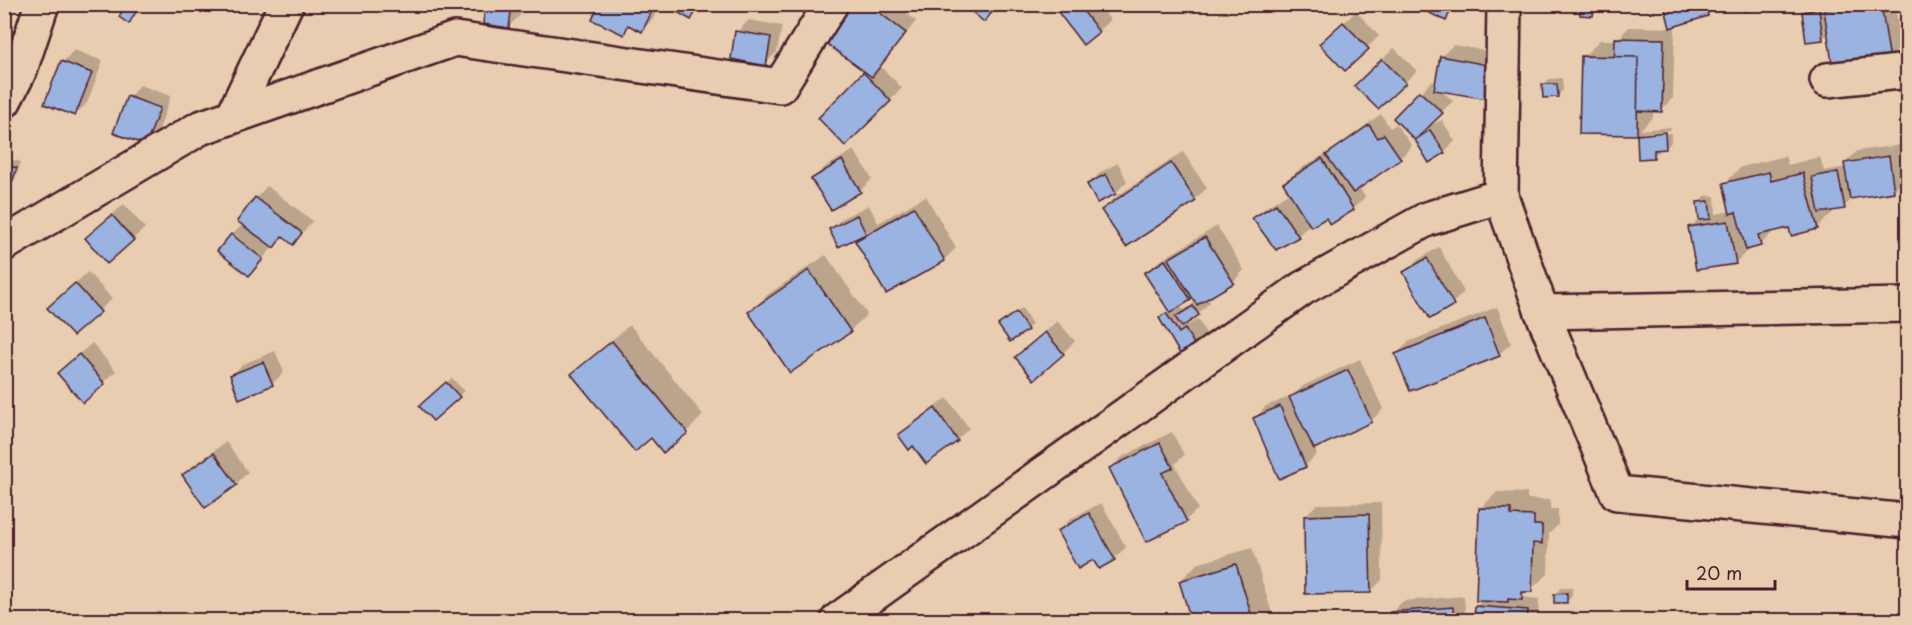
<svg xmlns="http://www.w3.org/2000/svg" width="1912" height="625" font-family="'Playpen Sans',sans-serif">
<rect width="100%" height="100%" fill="#e9cdb0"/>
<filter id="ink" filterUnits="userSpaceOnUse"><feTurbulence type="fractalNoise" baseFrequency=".0167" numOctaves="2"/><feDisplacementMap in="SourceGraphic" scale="12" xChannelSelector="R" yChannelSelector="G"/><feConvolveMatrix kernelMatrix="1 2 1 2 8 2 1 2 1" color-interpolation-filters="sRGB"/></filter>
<g filter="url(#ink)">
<g fill="#0003" fill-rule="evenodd">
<path d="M128,4L141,5L135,16L129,22L127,6Z"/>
<path d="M487,4H522L521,14L509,26Z"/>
<path d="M601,4H660L653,19L641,31L631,25L623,33Z"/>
<path d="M683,4H704L691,18Z"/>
<path d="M853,4H895L916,21L881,67L902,88L846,144L820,118L866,72Z"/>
<path d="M1054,4H1099L1110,20L1098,31Z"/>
<path d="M1414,4H1459L1446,19Z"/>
<path d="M1665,4H1718L1708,15Z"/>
<path d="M1825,4V10L1831,4H1895L1901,47L1889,59L1829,32L1822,39L1803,12L1809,6Z"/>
<path d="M1356,11L1379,36L1345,69L1322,44Z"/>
<path d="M749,20L782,26L777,52L765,64L737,32Z"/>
<path d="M1629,27L1675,28L1673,98L1661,110H1653V117L1640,130L1670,127L1671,130L1642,133V136L1671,133V142L1666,148H1659V151L1653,157L1639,158L1638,133L1581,132L1583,57L1600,40H1617Z"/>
<path d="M1453,45L1504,54L1498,86L1441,90L1453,101L1425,128L1442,120L1455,141L1444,152L1430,161L1416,139L1395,118L1432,81L1436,85L1442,56Z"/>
<path d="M1394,48L1417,71L1378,107L1356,86Z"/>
<path d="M74,50L103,61L87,103L75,115L63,62Z"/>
<path d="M1562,78L1563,90L1557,96L1544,85L1549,79Z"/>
<path d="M140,85L171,96L158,132L146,144L129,97Z"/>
<path d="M1381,114L1390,128L1396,124L1412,146L1400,158L1359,187L1365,197L1353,209L1331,223L1326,216L1310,224L1298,236L1254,218L1266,207L1288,193L1293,201L1295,199L1285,183L1297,171L1335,148Z"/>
<path d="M1900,145L1905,179L1893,191L1849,198L1850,201L1844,207L1833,209L1834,211L1817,228L1790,226L1775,230L1760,245L1746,248L1747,251L1735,263L1690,228L1700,217L1699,202L1705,196H1715L1716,214L1731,211L1724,184L1741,167L1785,156L1788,165L1820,157L1824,171L1846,167L1845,163L1857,151Z"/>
<path d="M854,150L872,179L860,191L813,179L825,167Z"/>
<path d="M1183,152L1207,188L1195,199L1126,245L1103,210L1114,198Z"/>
<path d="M4,157L21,162L14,182L9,188L4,187Z"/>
<path d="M1118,163L1127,181L1116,193L1098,201L1089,184L1101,172Z"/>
<path d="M267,186L313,221L293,243L283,236L249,274L232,235L243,224L256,198Z"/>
<path d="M926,196L956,248L944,260L886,292L855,238L831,229L842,218L869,205L878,223Z"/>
<path d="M124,204L145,228L133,239L87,238Z"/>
<path d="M1217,226L1244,270L1233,282L1207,298L1210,302L1198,314L1186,322L1188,325L1198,319L1208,337L1197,349L1161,319L1169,310L1146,273L1158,262ZM1193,296L1196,301L1184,311L1180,305Z"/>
<path d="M1439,247L1464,292L1453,303L1404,272L1416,261Z"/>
<path d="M826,255L867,314L850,331L791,371L750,312L767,295Z"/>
<path d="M88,272L112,299L73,334L61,296Z"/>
<path d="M1497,307L1511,343L1499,354H1397L1408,342Z"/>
<path d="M1022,308L1032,324L1027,329L1000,325Z"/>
<path d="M1057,321L1075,341L1063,353L1017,357Z"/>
<path d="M630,325L703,415L687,432L651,436L573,374L590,358Z"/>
<path d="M4,343L13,351L4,360Z"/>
<path d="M92,343L116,371L83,401L70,362Z"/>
<path d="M275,351L284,372L272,384L232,375L243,364Z"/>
<path d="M1360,359L1383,409L1371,421L1314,447L1317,454L1305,466L1255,418L1266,406L1292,396L1303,386Z"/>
<path d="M452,378L464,391L458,396L427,400Z"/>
<path d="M947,398L969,428L957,440L926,462L914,444L900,435L912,423Z"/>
<path d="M1172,432L1184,455L1175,464L1198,509L1186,520L1110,469L1122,457Z"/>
<path d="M226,442L248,472L236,484L184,476L195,464Z"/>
<path d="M1497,492L1527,493V499L1550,500V509H1558V525L1549,534L1548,574L1522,597L1539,599L1538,620H1475L1476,607L1483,600L1481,508Z"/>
<path d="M1101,503L1126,547L1114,559L1094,558L1059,531L1070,519Z"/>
<path d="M1381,503L1382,580L1370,592L1305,516L1317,504Z"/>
<path d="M1252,548L1274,620H1192L1180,581L1197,564Z"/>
<path d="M1561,588H1572V596L1566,602L1555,594Z"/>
<path d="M1464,596L1466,620H1392V613L1403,601Z"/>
</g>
<g fill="#9bb3e0" stroke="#4a1f2b" stroke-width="1.5">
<path d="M485,4H512L509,28L483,24Z"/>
<path d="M599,4H654L655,5L642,32L628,25L624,35L592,20Z"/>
<path d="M681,4H700L691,20L677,12Z"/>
<path d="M851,4H868L906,33L872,77L823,41Z"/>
<path d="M963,4H999L984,22Z"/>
<path d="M1052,4H1078L1099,32L1083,45Z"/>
<path d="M1411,4H1453L1446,21Z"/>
<path d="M1551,4H1626V5H1608V10L1594,9L1593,16L1580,15V8Z"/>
<path d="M1664,4H1705L1708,16L1670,28Z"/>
<path d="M1742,4H1791L1743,11Z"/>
<path d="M1860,4H1881L1890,60L1833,69L1824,10Z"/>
<path d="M125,5L136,11L129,24L119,17Z"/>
<path d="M1819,9L1823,40L1806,42L1802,12Z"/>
<path d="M1343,22L1369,49L1345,71L1319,44Z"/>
<path d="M735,31L771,37L766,66L731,59Z"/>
<path d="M1615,38L1664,39L1662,112L1613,110Z"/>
<path d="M1440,56L1493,66L1487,99L1434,90Z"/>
<path d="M1581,56L1638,57L1637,135L1579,134Z"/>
<path d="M1382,59L1406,83L1378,109L1354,86Z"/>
<path d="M61,61L92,73L75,116L44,104Z"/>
<path d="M863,72L891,101L845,146L818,118Z"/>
<path d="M1542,84H1557L1558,97L1543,98Z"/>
<path d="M1419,91L1443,113L1415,140L1393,118Z"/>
<path d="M127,96L160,108L146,145L113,133Z"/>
<path d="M1903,108H1908V144Z"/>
<path d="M1369,125L1378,138L1384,134L1401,159L1353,193L1326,155Z"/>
<path d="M1430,130L1445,153L1429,163L1415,140Z"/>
<path d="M1665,132L1666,149L1654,150V158L1638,159L1637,135Z"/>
<path d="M1889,156L1894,192L1850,199L1844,163Z"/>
<path d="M1322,158L1354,210L1330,225L1326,218L1311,227L1283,183Z"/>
<path d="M842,160L861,192L831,210L811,179Z"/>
<path d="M1171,163L1196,201L1126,247L1101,210Z"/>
<path d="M4,164L17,168L9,190L4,188Z"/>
<path d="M1769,172L1771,181L1803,173L1818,229L1791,236L1789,228L1758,235L1761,246L1746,250L1736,212L1730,214L1723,183Z"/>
<path d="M1838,172L1845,209L1819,213L1812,177Z"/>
<path d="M1106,174L1116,194L1097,203L1087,184Z"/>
<path d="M255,197L302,233L293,245L282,236L274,248L237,221Z"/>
<path d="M1709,201L1711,219L1699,220L1697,202Z"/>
<path d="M1276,204L1299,237L1276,250L1252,218Z"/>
<path d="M914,207L945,261L886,294L855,241Z"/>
<path d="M112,215L134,240L107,264L85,238Z"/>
<path d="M857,215L866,234L838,247L829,229Z"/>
<path d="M1728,221L1736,264L1696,270L1688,227Z"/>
<path d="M231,234L263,259L249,276L217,251Z"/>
<path d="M1205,237L1234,283L1197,305L1168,259Z"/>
<path d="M1427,258L1454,305L1430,319L1403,272Z"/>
<path d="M1165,260L1191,300L1170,313L1144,273Z"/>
<path d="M809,270L851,332L790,373L748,312Z"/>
<path d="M75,283L101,312L73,336L47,308Z"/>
<path d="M1193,306L1199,315L1182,327L1175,317Z"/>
<path d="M1016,312L1028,330L1010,342L998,325Z"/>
<path d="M1166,313L1179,333L1185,329L1198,350L1183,359L1159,318Z"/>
<path d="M1485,318L1500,356L1410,391L1395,354Z"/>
<path d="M1045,332L1064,354L1034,380L1015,357Z"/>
<path d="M612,341L688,433L663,453L651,438L635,452L571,374Z"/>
<path d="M79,354L105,384L83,403L57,373Z"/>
<path d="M263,362L273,385L239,399L230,375Z"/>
<path d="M1348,370L1372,422L1314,449L1289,397Z"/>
<path d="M446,382L460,397L433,421L419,406Z"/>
<path d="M1280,406L1306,467L1279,479L1253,418Z"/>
<path d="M935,408L958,441L926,464L913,446L909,450L898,435Z"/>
<path d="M1160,443L1173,468L1162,473L1187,522L1146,542L1109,468Z"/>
<path d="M214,453L237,485L205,508L182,475Z"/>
<path d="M1479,508L1511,509V515L1534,516V525H1542V544L1533,543L1532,592H1522V600L1508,599V602L1476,601Z"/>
<path d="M1089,513L1115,560L1099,569L1093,560L1078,569L1057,531Z"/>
<path d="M1369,514L1371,593L1305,594L1304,516Z"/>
<path d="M1236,564L1253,620H1191L1179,581Z"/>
<path d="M1567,593V603H1554V594Z"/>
<path d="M1475,606L1528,610L1527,620H1474Z"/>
<path d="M1453,607L1454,620H1391L1390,612Z"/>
</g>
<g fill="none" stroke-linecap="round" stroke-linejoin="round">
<defs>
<g id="minor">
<path d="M1504,4L1501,196L1542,312L1908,305"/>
<path d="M1827,80L1908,71"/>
<path d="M4,101L20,70L42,4"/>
<path d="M233,116L286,4"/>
<path d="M4,244L200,128L455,39L780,86L831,4"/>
<path d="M1542,312L1617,493L1908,521"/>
<path d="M838,620L1303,288L1427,219L1501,196"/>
</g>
</defs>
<use href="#minor" stroke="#4a1f2b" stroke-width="38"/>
<use href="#minor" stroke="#e9cdb0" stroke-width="33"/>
</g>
</g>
<rect width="1912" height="625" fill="none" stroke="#e9cdb0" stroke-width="24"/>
<rect x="12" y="12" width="1888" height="601" fill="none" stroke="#4a1f2b" stroke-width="2" filter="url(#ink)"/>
<path d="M1687 580v9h88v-9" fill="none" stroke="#4a1f2b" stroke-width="3"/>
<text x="1696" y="580" font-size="18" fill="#4a1f2b" stroke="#e9cdb0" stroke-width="4.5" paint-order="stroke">20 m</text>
</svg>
